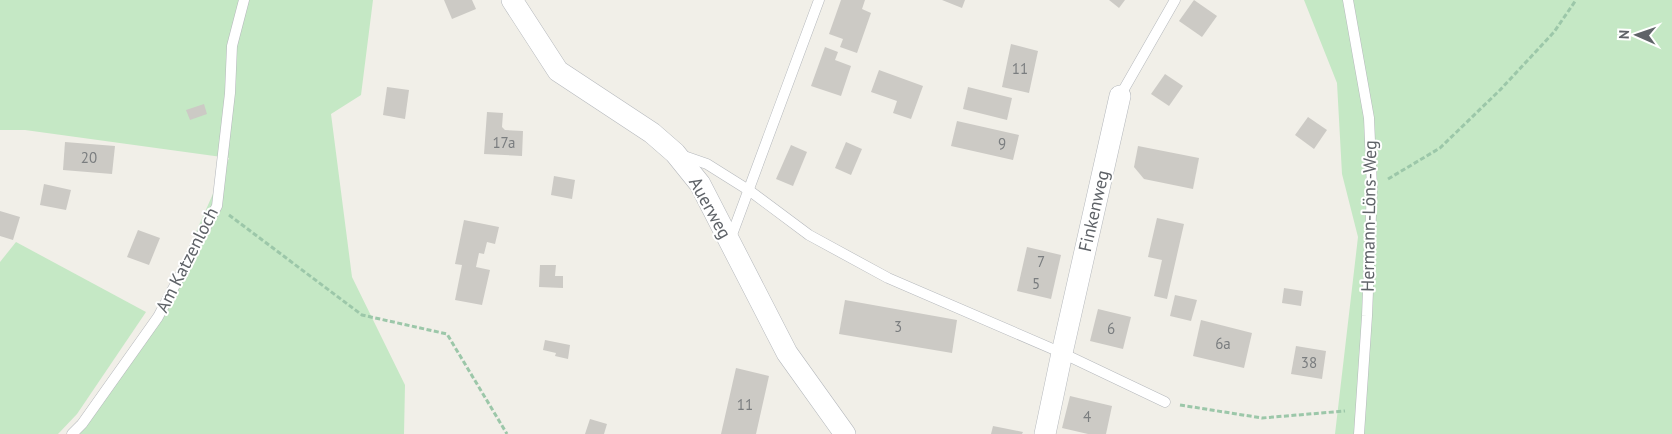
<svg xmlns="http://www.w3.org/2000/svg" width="1672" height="434" font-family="'PT Sans',sans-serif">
<rect width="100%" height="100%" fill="#f1efe8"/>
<g fill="#c5e8c5">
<path d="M0,0H373L361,95L331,114L352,277L405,385L404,434H72L158,317L229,158L25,130H0Z"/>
<path d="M1304,0H1672V434H1335L1358,237L1342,174L1337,83Z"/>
<path d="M16,242L146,312L77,414L58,434H0V262Z"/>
</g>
<g fill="#cccac5">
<path d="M444,0H472L476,9L452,19Z"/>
<path d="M841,0H865L862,9L871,13L857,53L840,47L843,39L829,34Z"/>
<path d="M942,0H965L962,8Z"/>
<path d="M1109,0H1125L1119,8Z"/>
<path d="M1194,0L1217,16L1202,37L1179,21Z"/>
<path d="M1011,44L1038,51L1029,93L1002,87Z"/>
<path d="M825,47L838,52L835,60L851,66L841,96L811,86Z"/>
<path d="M879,70L923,86L911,119L893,113L897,101L871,92Z"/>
<path d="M1165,74L1183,86L1169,106L1151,94Z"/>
<path d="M387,87L409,90L405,119L383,115Z"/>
<path d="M968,87L1012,98L1007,120L963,109Z"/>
<path d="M204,104L207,114L190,120L186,110Z"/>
<path d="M487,112L503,113L502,127L505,130L523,131L522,156L484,154Z"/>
<path d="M1308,117L1327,130L1314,149L1295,135Z"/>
<path d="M957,121L1019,135L1013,160L951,146Z"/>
<path d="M65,142L115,146L112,174L63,170Z"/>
<path d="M846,142L862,149L851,175L835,168Z"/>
<path d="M791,145L807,152L793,186L776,179Z"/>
<path d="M1138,146L1199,158L1193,189L1144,179L1134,167Z"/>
<path d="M554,176L575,180L572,199L551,195Z"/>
<path d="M44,184L71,190L66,210L40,205Z"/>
<path d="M0,211L20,217L13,240L0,236Z"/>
<path d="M1157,218L1184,224L1167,299L1154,296L1162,260L1148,257Z"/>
<path d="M464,220L499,227L495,244L487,242L484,254L479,253L476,267L490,270L482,305L455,300L462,265L455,264Z"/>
<path d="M138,230L160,238L149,265L127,257Z"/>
<path d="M1027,247L1061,255L1051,299L1017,291Z"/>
<path d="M540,265H556L555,276H563V288L539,287Z"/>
<path d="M1284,288L1303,291L1301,306L1282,303Z"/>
<path d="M1175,295L1197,300L1191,321L1170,316Z"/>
<path d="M845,300L957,320L952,353L839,334Z"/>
<path d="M1098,309L1131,317L1123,349L1090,341Z"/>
<path d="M1201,320L1252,333L1244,368L1193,356Z"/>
<path d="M545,340L570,345L568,359L555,356L556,353L543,350Z"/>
<path d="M1296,346L1326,351L1322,379L1291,374Z"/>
<path d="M736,368L769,376L756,434H721Z"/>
<path d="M1070,396L1112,406L1106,434H1088L1062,428Z"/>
<path d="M590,419L607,424L604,434H585Z"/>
<path d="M993,426L1023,432L1022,434H991Z"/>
</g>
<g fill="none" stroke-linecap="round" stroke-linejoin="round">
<defs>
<g id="lane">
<path d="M1348,0L1369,118L1372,189L1367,316L1359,434"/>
<path d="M1120,96L1175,0"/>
<path d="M681,155L707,164L750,191L809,235L888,278L1062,353L1165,402"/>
<path d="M730,240L819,0"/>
<path d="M72,434L82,424L158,317L217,206L230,93L232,46L244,0"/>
</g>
<g id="street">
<path d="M512,0L558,71L652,133L675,153L700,184L787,353L845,434"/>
<path d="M1045,434L1062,353L1120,96"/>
</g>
</defs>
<use href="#lane" stroke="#b5b8bc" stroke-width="11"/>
<use href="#street" stroke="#b5b8bc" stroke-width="22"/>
<g stroke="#9cc7a9" stroke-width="3" stroke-dasharray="5 2.5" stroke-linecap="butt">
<path d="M1388,179L1440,148L1500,90L1554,32L1576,0"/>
<path d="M229,215L362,315L447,334L507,434"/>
<path d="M1180,405L1262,418L1345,411"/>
</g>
<use href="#lane" stroke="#fff" stroke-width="10"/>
<use href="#street" stroke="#fff" stroke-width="21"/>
</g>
<g text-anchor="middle" stroke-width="4" stroke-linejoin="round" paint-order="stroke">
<g font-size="15" fill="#7a7d7f">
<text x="1020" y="74">11</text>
<text x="504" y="148">17a</text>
<text x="1002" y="149">9</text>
<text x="89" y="163">20</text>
<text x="1041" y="267">7</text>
<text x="1036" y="289">5</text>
<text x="898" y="332">3</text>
<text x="1111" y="334">6</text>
<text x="1223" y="349">6a</text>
<text x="1309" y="368">38</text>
<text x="745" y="410">11</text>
<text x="1087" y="422">4</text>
</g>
<g font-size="18" fill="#5f6368" stroke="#fff">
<text transform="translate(710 208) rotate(61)" y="6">Auerweg</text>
<text transform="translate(1094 211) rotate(-77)" y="6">Finkenweg</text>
<text transform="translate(1369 216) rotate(-89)" y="6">Hermann-Löns-Weg</text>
<text transform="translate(187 260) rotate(-63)" y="6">Am Katzenloch</text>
</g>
</g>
<g transform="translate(1637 35) rotate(272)" stroke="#ffffff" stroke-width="4" paint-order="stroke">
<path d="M0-4L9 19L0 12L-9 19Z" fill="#5f6368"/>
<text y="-8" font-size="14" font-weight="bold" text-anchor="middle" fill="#5f6368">N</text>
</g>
</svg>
